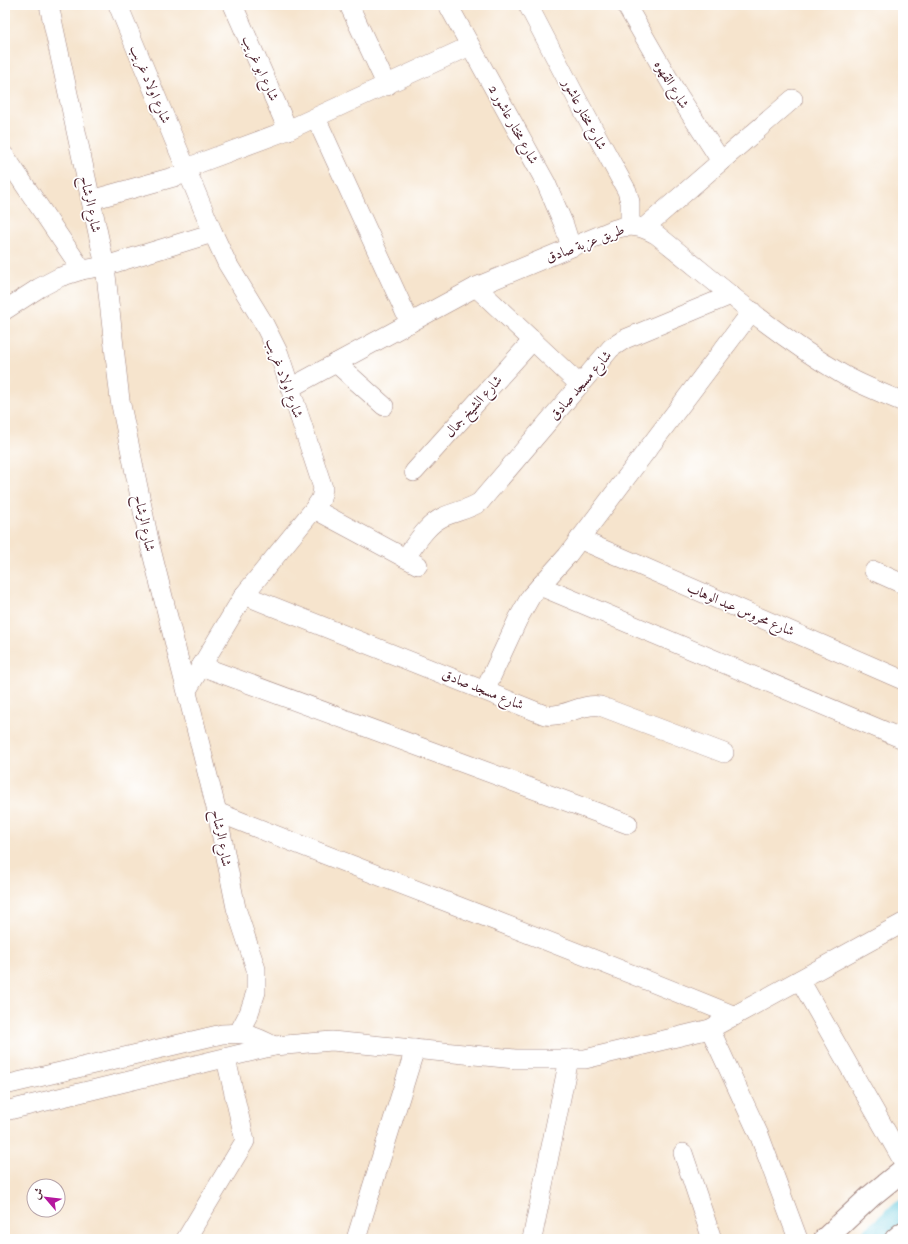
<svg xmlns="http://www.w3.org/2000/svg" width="908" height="1244" font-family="'IM FELL Double Pica',Amiri,serif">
<rect width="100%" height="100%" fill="#fff"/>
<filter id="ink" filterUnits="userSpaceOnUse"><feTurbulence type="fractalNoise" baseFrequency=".025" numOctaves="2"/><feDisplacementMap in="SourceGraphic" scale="8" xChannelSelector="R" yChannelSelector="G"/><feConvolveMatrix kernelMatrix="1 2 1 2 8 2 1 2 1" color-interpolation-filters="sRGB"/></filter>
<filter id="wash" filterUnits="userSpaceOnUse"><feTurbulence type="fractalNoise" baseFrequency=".012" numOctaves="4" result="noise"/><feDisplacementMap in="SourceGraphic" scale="16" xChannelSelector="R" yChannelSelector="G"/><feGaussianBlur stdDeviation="0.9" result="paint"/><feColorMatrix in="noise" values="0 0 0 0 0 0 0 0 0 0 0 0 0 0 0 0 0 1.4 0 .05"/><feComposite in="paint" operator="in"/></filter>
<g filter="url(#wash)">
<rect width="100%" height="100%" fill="#f6e4cd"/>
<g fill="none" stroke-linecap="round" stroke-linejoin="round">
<path stroke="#5ec6da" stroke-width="24" d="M872,1239L903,1211"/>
</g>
</g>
<g filter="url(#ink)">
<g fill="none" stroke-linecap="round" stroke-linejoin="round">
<defs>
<g id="minor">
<path d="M49,5L105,266L120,400L150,545L217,812L236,908L256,969V992L249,1013L239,1032"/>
<path d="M118,5L213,233L227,263L263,322L279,354L323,488L321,499L314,509L244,595L187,690"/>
<path d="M233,5L288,130"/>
<path d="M349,5L387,86"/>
<path d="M448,5L546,183L564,225L571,247"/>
<path d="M528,5L577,99L627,191L630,202V225"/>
<path d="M626,5L675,90L721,161"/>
<path d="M316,118L410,323"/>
<path d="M5,156L82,270"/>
<path d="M186,168L288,130L470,46"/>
<path d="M91,200L188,173"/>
<path d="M645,227L793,99"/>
<path d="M476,287L579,384"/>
<path d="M5,310L39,288L60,277L82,270L105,266L213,233"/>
<path d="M336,363L384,406"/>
<path d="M290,388L476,287L615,229C632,224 642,226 657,235C716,282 772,333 837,371C857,384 881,392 903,402"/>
<path d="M414,472L533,340"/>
<path d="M314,509L418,565"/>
<path d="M579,539L903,680"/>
<path d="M405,558C416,544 426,525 443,517C456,511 468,510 480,502L611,348L625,339L731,295"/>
<path d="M874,571L903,584"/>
<path d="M540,586L903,739"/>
<path d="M244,595L545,715C565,718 580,703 600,706L724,753"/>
<path d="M201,666L628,824"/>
<path d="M485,690L518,619L531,596L567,556L752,311"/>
<path d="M217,812C389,881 563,945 735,1016"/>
<path d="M800,980L903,1161"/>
<path d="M710,1029L760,1137L798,1239"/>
<path d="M5,1085L222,1034C244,1032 254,1035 274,1046"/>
<path d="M5,1111L274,1046L332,1041L515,1059H585L710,1029L903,923"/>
<path d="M683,1153L712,1239"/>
<path d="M186,1239L245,1141L226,1059"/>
<path d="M356,1239L415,1049"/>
<path d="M532,1239L569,1059"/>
</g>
<g id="tertiary">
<path d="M825,1239L871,1196L903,1170"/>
<path d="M896,1239L903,1233"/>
</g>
</defs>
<use href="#minor" stroke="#a0827c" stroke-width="20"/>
<use href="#tertiary" stroke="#a0827c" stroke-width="24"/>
<use href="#minor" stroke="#fff" stroke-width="19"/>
<use href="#tertiary" stroke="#fff" stroke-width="22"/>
</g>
</g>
<g text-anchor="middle" stroke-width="3.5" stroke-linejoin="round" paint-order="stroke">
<g font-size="14" fill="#4a1f2b" stroke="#fff">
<text transform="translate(261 68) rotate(66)" y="5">شارع ابو غريب</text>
<text transform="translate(151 84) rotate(67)" y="5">شارع اولاد غريب</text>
<text transform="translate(672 84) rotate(59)" y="5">شارع القهوه</text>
<text transform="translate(585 114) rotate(62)" y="5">شارع مختار عاشور</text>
<text transform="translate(514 124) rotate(61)" y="5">شارع مختار عاشور 2</text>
<text transform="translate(91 204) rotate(78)" y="5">شارع الرشاح</text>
<text transform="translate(585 243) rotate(-21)" y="5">طريق عزبة صادق</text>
<text transform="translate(285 378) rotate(70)" y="5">شارع اولاد غريب</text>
<text transform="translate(580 385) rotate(-49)" y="5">شارع مسجد صادق</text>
<text transform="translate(473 406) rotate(-48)" y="5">شارع الشيخ جمال</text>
<text transform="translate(145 523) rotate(78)" y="5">شارع الرشاح</text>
<text transform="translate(741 609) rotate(23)" y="5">شارع محروس عبد الوهاب</text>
<text transform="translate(483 689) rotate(22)" y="5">شارع مسجد صادق</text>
<text transform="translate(222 838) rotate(79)" y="5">شارع الرشاح</text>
</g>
</g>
<rect width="908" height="1244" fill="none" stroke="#fff" stroke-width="20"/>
<g transform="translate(46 1198) rotate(298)"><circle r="19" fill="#ffffff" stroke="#b7a5aa"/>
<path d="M0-3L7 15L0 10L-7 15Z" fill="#b5179e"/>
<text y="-6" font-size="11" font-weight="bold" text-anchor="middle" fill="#4a1f2b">ش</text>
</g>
</svg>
